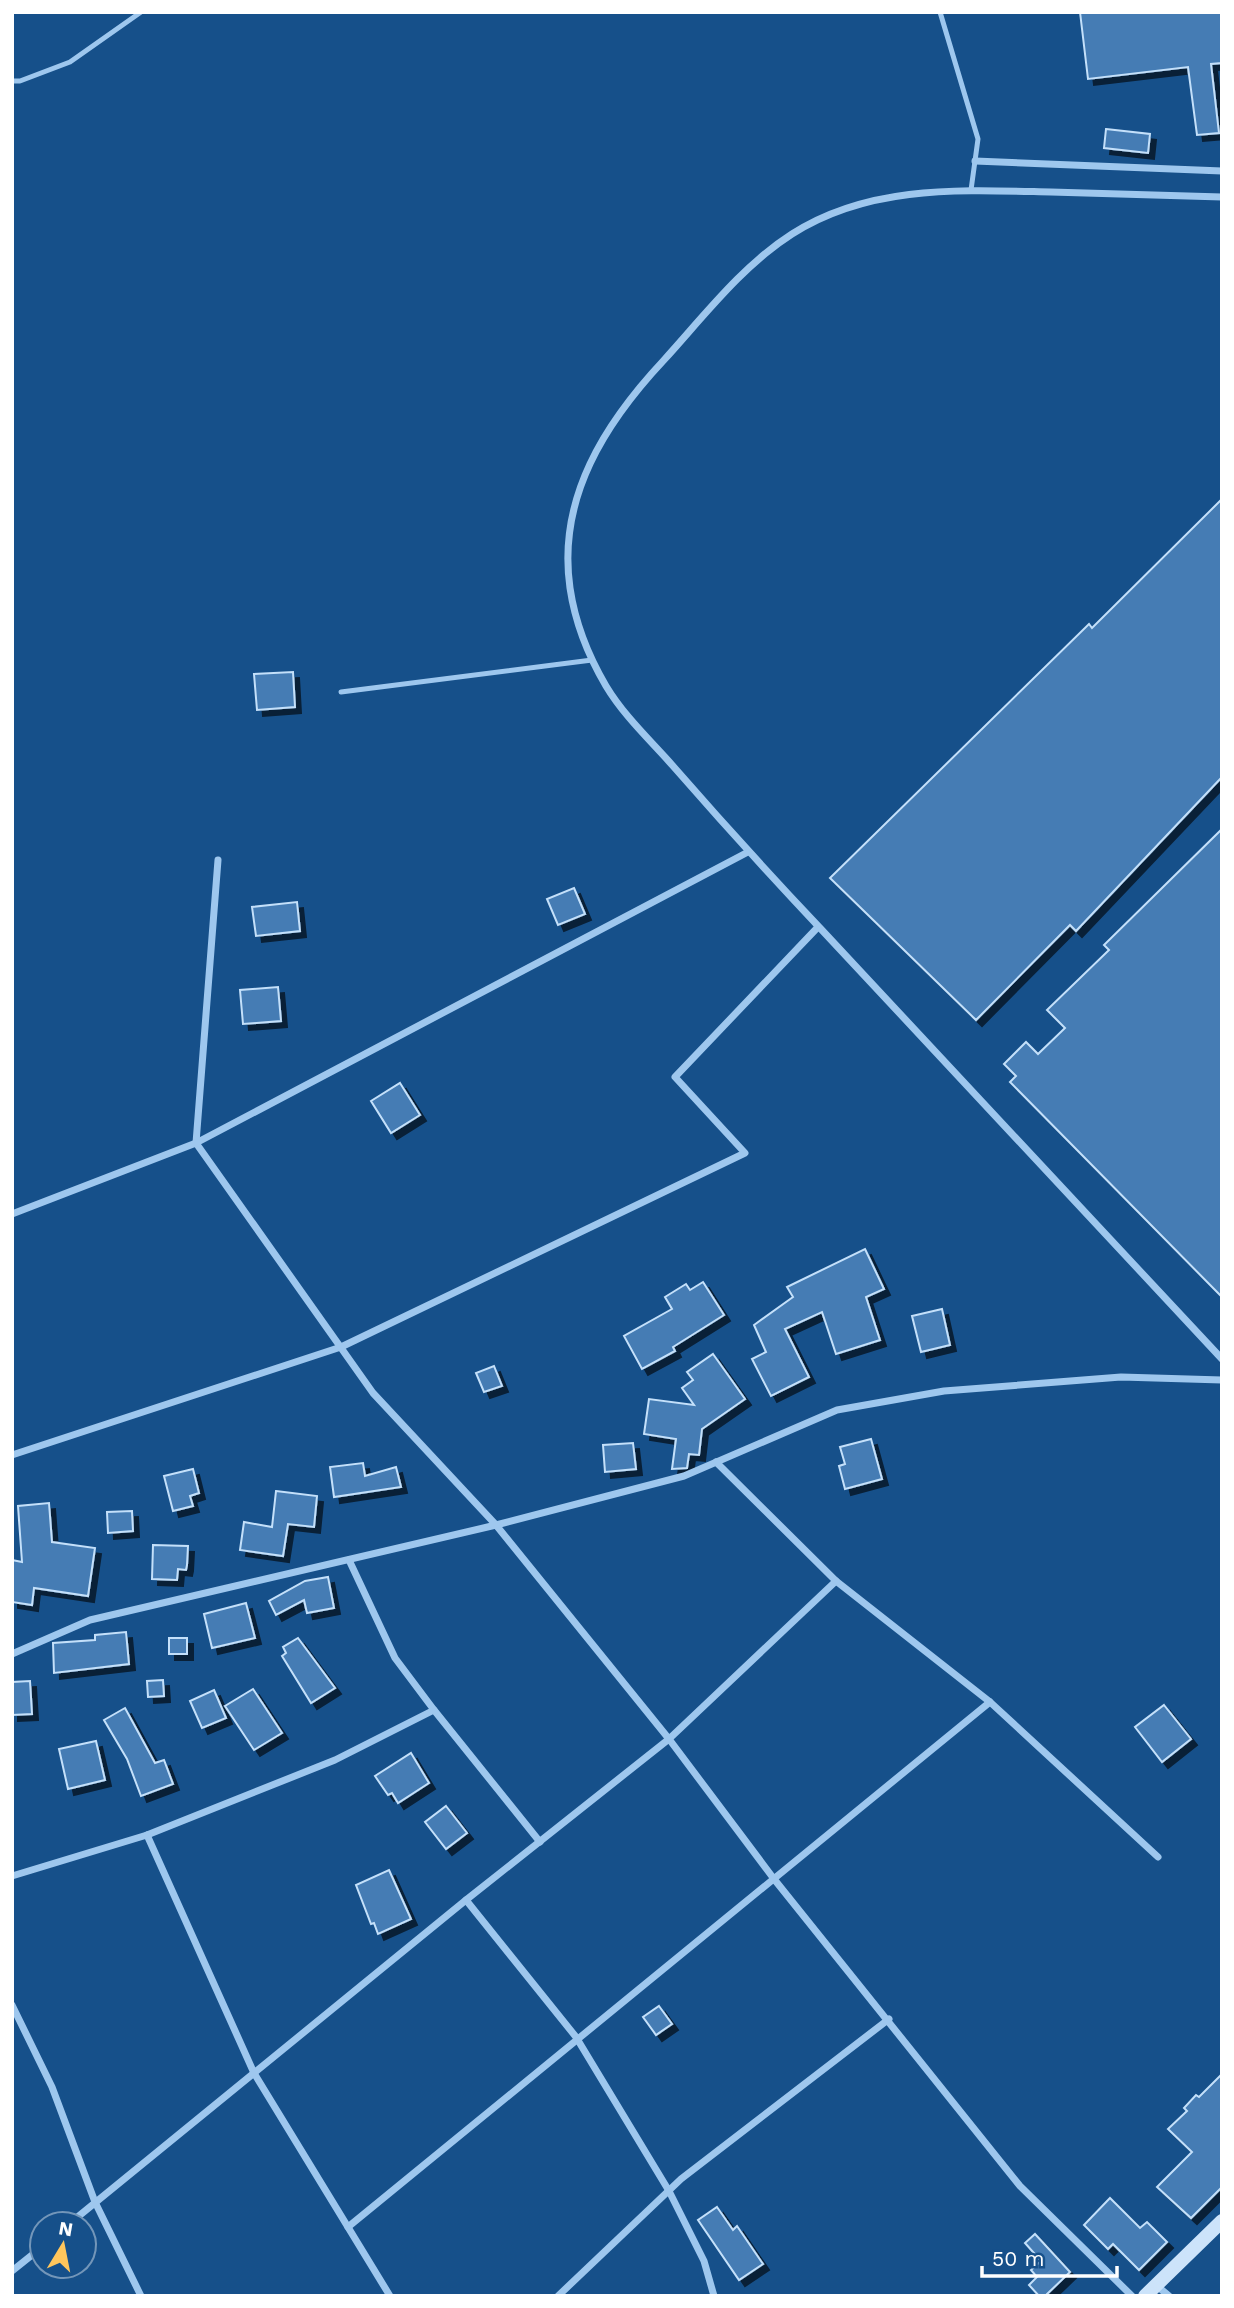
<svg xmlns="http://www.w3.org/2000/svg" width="1234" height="2308" font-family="'Work Sans',sans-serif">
<defs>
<filter id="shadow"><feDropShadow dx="6" dy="6" stdDeviation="0" flood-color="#0009"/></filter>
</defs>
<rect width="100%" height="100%" fill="#16508a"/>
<g fill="#447cb4" stroke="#c4e0fa" stroke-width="2" filter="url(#shadow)">
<path d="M1080,12H1222V63L1211,64L1219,133L1197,135L1188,67L1088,79Z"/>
<path d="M1106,129L1150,134L1148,153L1104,148Z"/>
<path d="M1222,499V777L1076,931L1070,925L976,1020L830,878L1089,624L1092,628Z"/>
<path d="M293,672L295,707L257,710L254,674Z"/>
<path d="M1222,829V1297L1010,1082L1016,1076L1004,1064L1026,1042L1038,1054L1065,1028L1047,1010L1109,950L1104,945Z"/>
<path d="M574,888L585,914L558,925L547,899Z"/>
<path d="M297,902L300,931L256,936L252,907Z"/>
<path d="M278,987L281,1021L243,1024L240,990Z"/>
<path d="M400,1083L420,1115L391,1133L371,1101Z"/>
<path d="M865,1249L884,1289L866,1297L880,1340L836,1354L822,1312L785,1329L809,1377L771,1396L752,1359L766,1352L754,1325L793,1297L787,1287Z"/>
<path d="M703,1282L724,1315L673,1347L675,1351L642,1369L624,1336L672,1309L665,1297L686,1284L690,1290Z"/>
<path d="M942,1309L950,1345L921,1352L912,1316Z"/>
<path d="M713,1354L745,1399L702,1429L699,1455L689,1454L687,1468L672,1469L676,1439L644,1434L649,1399L694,1405L682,1388L693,1380L687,1372Z"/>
<path d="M494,1366L502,1386L484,1392L476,1373Z"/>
<path d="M871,1439L882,1479L845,1489L839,1466L845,1464L840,1447Z"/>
<path d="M633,1443L636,1469L605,1472L603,1445Z"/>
<path d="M363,1463L365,1476L396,1467L401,1487L334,1497L330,1467Z"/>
<path d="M193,1469L199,1493L190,1496L193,1506L173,1511L164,1476Z"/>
<path d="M276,1491L317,1496L314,1527L288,1524L283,1556L240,1550L244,1522L272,1527Z"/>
<path d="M49,1503L52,1542L95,1548L88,1596L34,1588L32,1605L12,1602V1560L22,1562L18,1506Z"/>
<path d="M132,1511L133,1531L108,1533L107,1512Z"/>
<path d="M153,1545L188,1546L187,1565L186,1570L178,1569L177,1580L152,1579Z"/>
<path d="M328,1577L334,1608L307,1613L304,1600L276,1615L269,1601L305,1581Z"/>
<path d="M246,1603L255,1638L212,1648L204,1614Z"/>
<path d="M126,1632L129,1664L54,1673L53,1643L95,1640V1635Z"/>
<rect x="169" y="1638" width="18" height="16"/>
<path d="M298,1638L335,1688L311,1703L282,1656L286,1653L283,1647Z"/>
<path d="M163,1680L164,1696L148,1697L147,1681Z"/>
<path d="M30,1681L32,1714L12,1715V1682Z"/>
<path d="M253,1689L282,1733L254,1750L225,1706Z"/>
<path d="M214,1690L226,1718L202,1728L190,1701Z"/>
<path d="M1164,1705L1191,1739L1162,1762L1135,1727Z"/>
<path d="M125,1708L155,1763L164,1760L173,1784L141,1796L127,1759L104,1720Z"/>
<path d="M96,1741L105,1780L68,1789L59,1749Z"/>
<path d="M411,1753L429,1783L398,1803L392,1793L388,1795L375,1776Z"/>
<path d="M446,1806L467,1833L446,1849L425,1822Z"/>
<path d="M389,1870L411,1919L378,1934L374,1923L371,1924L356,1885Z"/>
<path d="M659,2006L672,2024L656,2035L643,2017Z"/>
<path d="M1222,2074V2187L1191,2218L1157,2187L1192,2152L1168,2129L1187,2111L1184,2108L1196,2095L1199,2097Z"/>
<path d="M1110,2198L1140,2228L1147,2222L1167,2242L1139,2270L1113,2244L1108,2249L1084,2225Z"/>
<path d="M717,2207L733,2230L737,2226L763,2264L739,2280L698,2220Z"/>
<path d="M1035,2234L1070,2272L1045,2296H1039L1029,2285L1037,2277L1031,2270L1041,2261L1025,2243Z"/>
</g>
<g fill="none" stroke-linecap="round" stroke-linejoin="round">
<g stroke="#9ec7ee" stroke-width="5">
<path d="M940,12L978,139L971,190"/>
<path d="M12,81H20L70,62L141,12"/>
<path d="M341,692L592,660"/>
</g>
<g stroke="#9ec7ee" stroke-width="7">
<path d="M975,161L1222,171"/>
<path d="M1222,197C1165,195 1108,194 1051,192C963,190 870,184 792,234C742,266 704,316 664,360C605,423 557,498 570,588C575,622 589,657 606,686C624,716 650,740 673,766C721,821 770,875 820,928C954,1072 1088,1216 1222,1359"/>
<path d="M218,860L196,1143L373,1393L496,1525L669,1739L774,1879L1020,2186L1132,2296"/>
<path d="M12,1214L196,1143L748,852"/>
<path d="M12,1455L341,1347L745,1153L675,1077L818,927"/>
<path d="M716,1462L836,1581L990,1702L1158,1857"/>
<path d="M12,1654L90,1620L496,1525L684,1476L837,1410L944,1391L1121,1377L1222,1380"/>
<path d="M434,1710L540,1842"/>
<path d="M147,1835L254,2073L390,2296"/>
<path d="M12,1876L147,1835L335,1760L434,1710L395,1658L349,1560"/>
<path d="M466,1900L576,2037L669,2191L704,2261L714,2296"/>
<path d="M12,2005L52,2087L95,2202L141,2296"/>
<path d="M69,2224L466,1900L669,1739L836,1581"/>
<path d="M348,2227L990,1702"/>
<path d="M12,2271L42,2247"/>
<path d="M1156,2285L1169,2296"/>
<path d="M558,2296L681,2179L889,2019"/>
</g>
<path stroke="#cce3fa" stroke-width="14" d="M1145,2296L1222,2221"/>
</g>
<rect width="1234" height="2308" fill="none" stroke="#ffffff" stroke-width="28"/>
<g transform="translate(63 2245) rotate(10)"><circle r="33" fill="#16508a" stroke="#7396b9" stroke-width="2"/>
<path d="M0-5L12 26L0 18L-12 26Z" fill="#ffc65c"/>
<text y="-10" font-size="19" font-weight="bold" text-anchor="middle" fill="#ffffff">N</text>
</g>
<path d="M982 2266v10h135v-10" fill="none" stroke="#ffffff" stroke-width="3.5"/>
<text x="992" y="2266" font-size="21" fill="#ffffff" stroke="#16508a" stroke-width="5" paint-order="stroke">50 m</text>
</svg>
